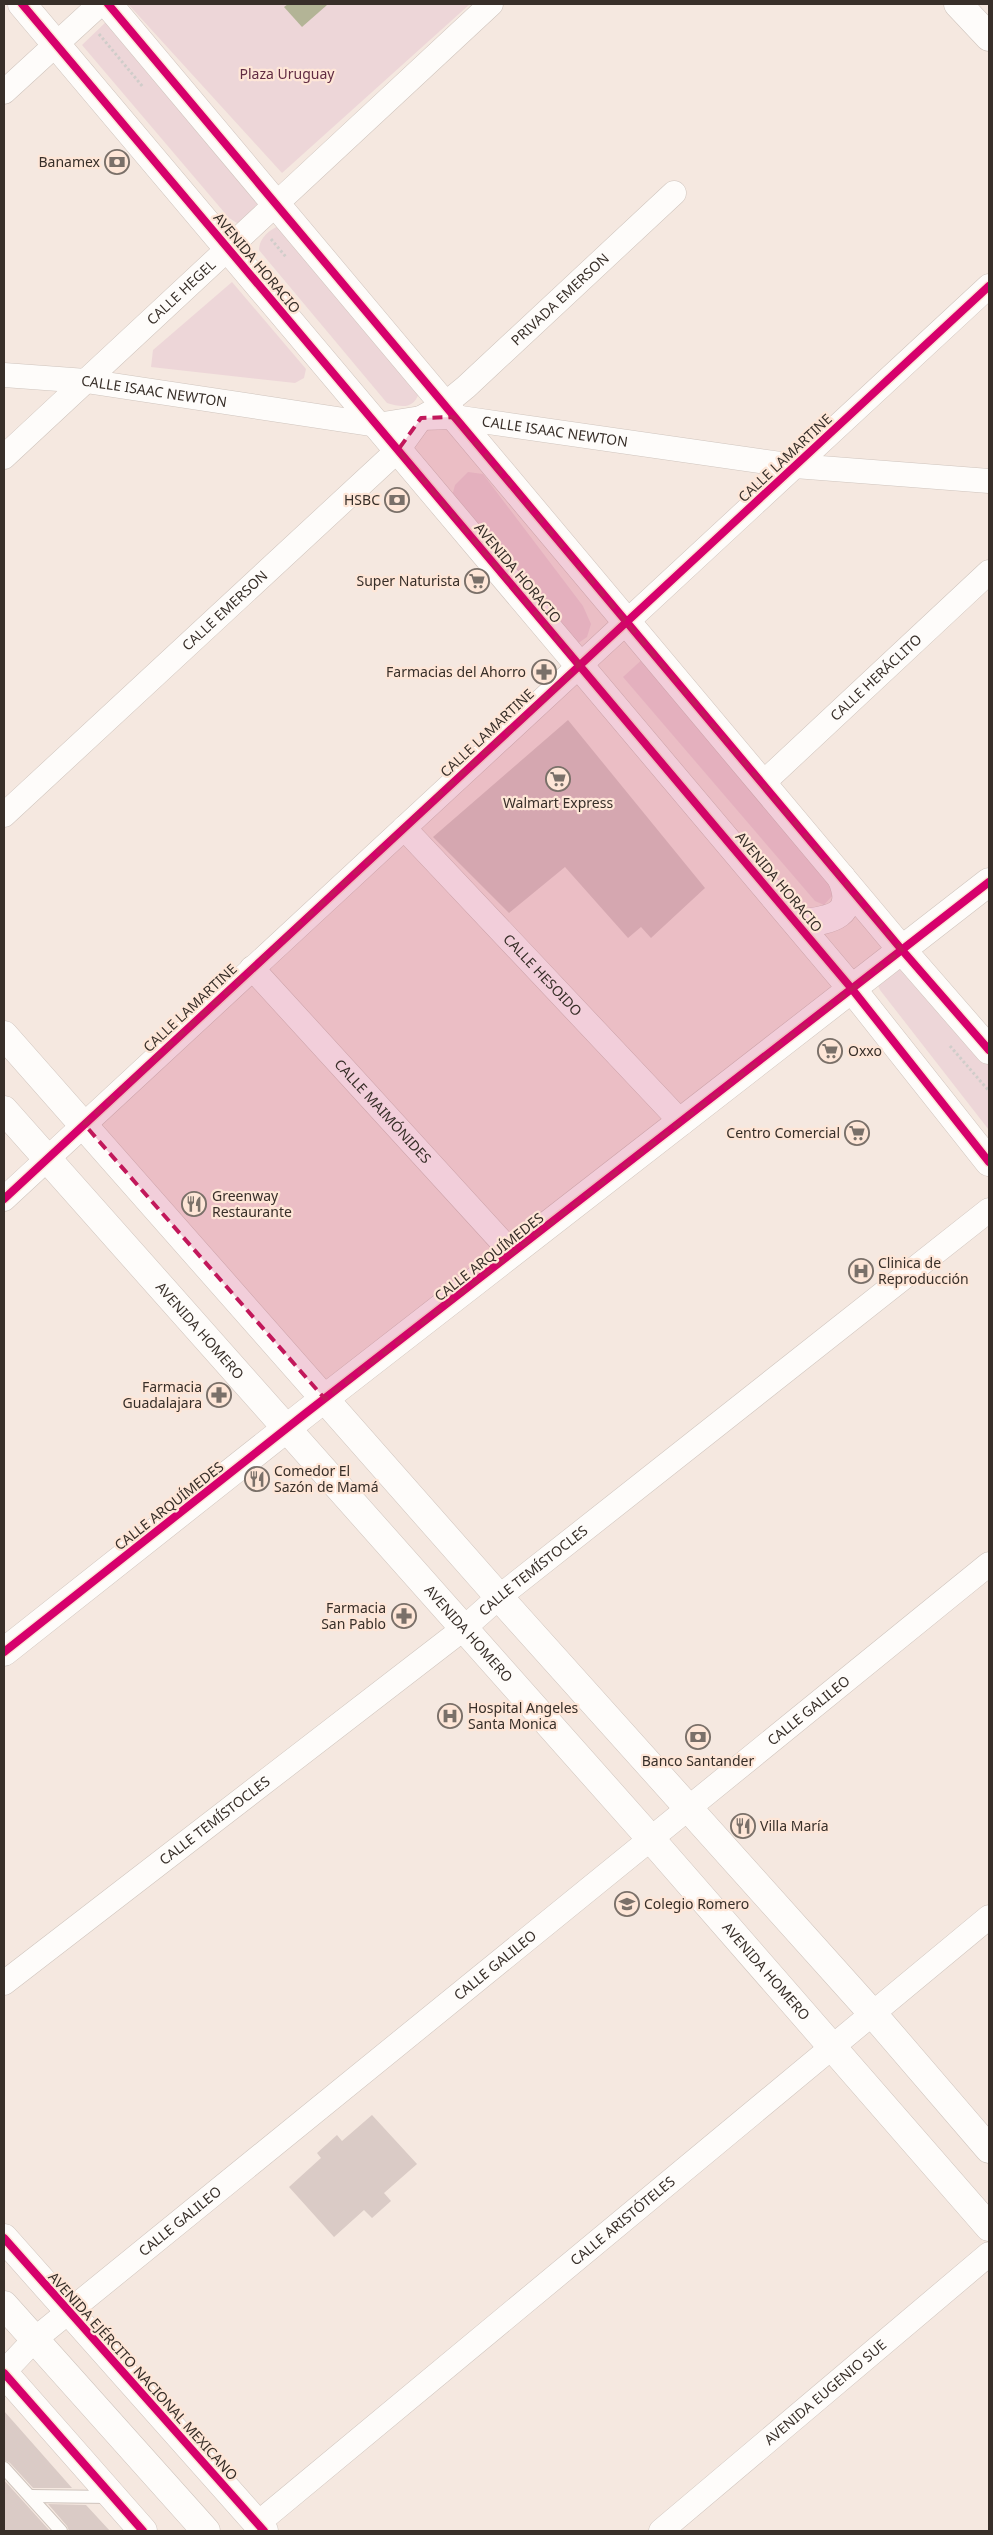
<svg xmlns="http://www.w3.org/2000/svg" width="993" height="2535" font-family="'Noto Sans',sans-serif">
<rect width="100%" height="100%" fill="#f5e8e0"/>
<g fill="#edd6d8">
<path d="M128,4H470L282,173Z"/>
<path d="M108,20L262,199L247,221L237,223L229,218L82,45Z"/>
<path d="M281,225L419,393C413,410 401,407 387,403L259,250C259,238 270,229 281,225Z"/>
<path d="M232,282L306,369L304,378L295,383L151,367L153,350Z"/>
<path d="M468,472L483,474L583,606L591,624L587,637L577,644L452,496L455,485Z"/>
<path d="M647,655L804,840L831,888L833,895L824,905L815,901L623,677Z"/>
<path d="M900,958L989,1054V1130L880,990L875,979Z"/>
</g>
<path fill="#b3b496" d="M288,4H325L327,5L302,27L284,7Z"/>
<g fill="#dacbc6">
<path d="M568,720L705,888L651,938L641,927L628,938L565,867L509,913L433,837Z"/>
<path d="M372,2115L417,2164L384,2193L391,2201L372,2218L364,2210L334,2237L289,2187L321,2158L317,2153L337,2135L342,2141Z"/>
<path d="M4,2411L72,2488H33L10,2463L4,2460Z"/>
<path d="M4,2480L50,2531H4Z"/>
<path d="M48,2504L86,2505L110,2531H69L67,2526Z"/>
</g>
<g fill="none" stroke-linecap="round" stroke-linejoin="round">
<defs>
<g id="lane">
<path d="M4,2468L61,2531"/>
<path d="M30,2496L110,2497"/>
</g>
<g id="street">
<path d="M4,92L100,4"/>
<path id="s1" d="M4,375L86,381L377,425L421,418L454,417L795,466L989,481"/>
<path id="s2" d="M4,457L491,4"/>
<path id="s3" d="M762,784L989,572"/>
<path id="s4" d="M4,815L398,450L421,418L444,405L466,387L674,193"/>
<path id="s5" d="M404,828L682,1123"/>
<path id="s6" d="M252,968L513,1254"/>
<path d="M4,1199L989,286"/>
<path id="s7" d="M4,1983L463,1629L499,1597L989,1210"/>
<path id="s8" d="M4,2372L35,2339L989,1564"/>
<path id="s9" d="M257,2524L989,1917"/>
<path id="s10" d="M661,2531L989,2254"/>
</g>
<g id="secondary">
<path d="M22,4L852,989L989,1162"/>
<path d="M108,4L902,950L989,1050"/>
<path d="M958,4L989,37"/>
<path d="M798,924C828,920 859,918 841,877"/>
<path d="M4,1035L499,1597L873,2014L989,2149"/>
<path id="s11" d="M4,1110L650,1838L989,2227"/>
<path d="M4,1652L306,1413L989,882"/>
<path d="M4,2238L264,2531"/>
<path d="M4,2373L143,2531"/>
</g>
<path id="primary" d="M4,2305L206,2531"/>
</defs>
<use href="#lane" stroke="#cfc4bd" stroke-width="14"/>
<use href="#street" stroke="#cfc4bd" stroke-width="25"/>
<use href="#secondary" stroke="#cfc4bd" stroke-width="29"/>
<use href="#primary" stroke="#cfc4bd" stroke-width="29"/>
<g stroke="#d0cdca" stroke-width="3" stroke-dasharray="2.5 2.5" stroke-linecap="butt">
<path d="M99,34L143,87"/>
<path d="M271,239L286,257"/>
<path d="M950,1046L989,1091"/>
</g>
<use href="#lane" stroke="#fefcfa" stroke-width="12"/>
<use href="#street" stroke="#fefcfa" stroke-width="24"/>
<use href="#secondary" stroke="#fefcfa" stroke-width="28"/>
<use href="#primary" stroke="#fefcfa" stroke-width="28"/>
<defs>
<g id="cycleway">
<path d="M22,4L852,989L989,1162"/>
<path d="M108,4L902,950L989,1050"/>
<path d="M4,1199L989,286"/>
<path d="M4,1652L306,1413L989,882"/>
<path d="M4,2238L264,2531"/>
<path d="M4,2373L143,2531"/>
</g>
</defs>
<use href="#cycleway" stroke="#fee6d7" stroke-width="11"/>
<use href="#cycleway" stroke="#d6006c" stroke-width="8"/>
</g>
<path fill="#c2185b" fill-opacity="0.2" stroke="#c2185b" stroke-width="4" stroke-dasharray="10 6" stroke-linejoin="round" d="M454,417L902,950L325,1399L84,1124L579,665L398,450L421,418Z"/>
<defs>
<symbol id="bank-ring" viewBox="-11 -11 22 22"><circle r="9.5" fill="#fee6d7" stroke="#7a7069" stroke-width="1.5"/><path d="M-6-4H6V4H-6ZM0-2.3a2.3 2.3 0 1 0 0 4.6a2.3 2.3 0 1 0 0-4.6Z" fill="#7a7069"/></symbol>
<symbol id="supermarket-ring" viewBox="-11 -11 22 22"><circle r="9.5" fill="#fee6d7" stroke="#7a7069" stroke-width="1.5"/><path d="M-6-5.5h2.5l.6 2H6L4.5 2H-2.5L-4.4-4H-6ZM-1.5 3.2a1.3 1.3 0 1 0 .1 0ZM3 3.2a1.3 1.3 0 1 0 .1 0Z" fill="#7a7069"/></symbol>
<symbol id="pharmacy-ring" viewBox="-11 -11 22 22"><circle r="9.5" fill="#fee6d7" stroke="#7a7069" stroke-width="1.5"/><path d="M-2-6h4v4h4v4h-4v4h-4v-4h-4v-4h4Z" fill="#7a7069"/></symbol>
<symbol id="restaurant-ring" viewBox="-11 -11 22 22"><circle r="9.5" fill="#fee6d7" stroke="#7a7069" stroke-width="1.5"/><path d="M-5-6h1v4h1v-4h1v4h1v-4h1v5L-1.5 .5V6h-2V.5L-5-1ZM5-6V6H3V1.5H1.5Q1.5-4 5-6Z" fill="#7a7069"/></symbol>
<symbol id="hospital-ring" viewBox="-11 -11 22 22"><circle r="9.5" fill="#fee6d7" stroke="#7a7069" stroke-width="1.5"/><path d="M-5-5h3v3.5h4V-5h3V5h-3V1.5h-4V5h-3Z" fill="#7a7069"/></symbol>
<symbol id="school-ring" viewBox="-11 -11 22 22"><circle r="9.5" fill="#fee6d7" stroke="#7a7069" stroke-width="1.5"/><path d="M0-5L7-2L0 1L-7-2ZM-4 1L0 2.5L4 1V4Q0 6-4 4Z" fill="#7a7069"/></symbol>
</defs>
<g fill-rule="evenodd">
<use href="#bank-ring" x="103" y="148" width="28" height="28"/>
<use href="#bank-ring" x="383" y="486" width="28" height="28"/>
<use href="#supermarket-ring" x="463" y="567" width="28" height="28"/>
<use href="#pharmacy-ring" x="530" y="658" width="28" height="28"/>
<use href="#supermarket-ring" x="544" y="765" width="28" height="28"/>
<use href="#supermarket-ring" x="816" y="1037" width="28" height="28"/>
<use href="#supermarket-ring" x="843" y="1119" width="28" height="28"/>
<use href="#restaurant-ring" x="180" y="1190" width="28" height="28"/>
<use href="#hospital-ring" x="847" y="1257" width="28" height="28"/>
<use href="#pharmacy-ring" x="205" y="1381" width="28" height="28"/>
<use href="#restaurant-ring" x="243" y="1465" width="28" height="28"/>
<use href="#pharmacy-ring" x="390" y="1602" width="28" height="28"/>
<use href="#hospital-ring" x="436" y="1702" width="28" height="28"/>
<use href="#bank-ring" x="684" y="1723" width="28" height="28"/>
<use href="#restaurant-ring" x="729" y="1812" width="28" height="28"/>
<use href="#school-ring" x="613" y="1890" width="28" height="28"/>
</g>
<g text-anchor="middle" stroke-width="4.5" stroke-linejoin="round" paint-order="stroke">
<g font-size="14" fill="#622c43" stroke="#fee6d7">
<text x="287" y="79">Plaza Uruguay</text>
</g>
<g font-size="14" fill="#382f29" stroke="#fee6d7" text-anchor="end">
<text x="100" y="167">Banamex</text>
<text x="380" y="505">HSBC</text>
<text x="460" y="586">Super Naturista</text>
<text x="526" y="677">Farmacias del Ahorro</text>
<text x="558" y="808" text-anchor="middle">Walmart Express</text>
<text x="848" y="1056" text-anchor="start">Oxxo</text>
<text x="840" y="1138">Centro Comercial</text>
<text x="212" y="1201" text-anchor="start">Greenway<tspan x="212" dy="16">Restaurante</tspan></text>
<text x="878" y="1268" text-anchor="start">Clinica de<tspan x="878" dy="16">Reproducción</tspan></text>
<text x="202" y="1392">Farmacia<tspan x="202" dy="16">Guadalajara</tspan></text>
<text x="274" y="1476" text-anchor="start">Comedor El<tspan x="274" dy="16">Sazón de Mamá</tspan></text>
<text x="386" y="1613">Farmacia<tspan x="386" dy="16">San Pablo</tspan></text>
<text x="468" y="1713" text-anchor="start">Hospital Angeles<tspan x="468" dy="16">Santa Monica</tspan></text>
<text x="698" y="1766" text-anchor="middle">Banco Santander</text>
<text x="760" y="1831" text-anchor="start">Villa María</text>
<text x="644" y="1909" text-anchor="start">Colegio Romero</text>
</g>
<g font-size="14" fill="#382f29" stroke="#fee6d7">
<text transform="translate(257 263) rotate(50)" y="5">AVENIDA HORACIO</text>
<text dy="5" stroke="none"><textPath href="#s2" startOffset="242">CALLE HEGEL</textPath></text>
<text dy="5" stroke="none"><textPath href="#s4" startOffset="760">PRIVADA EMERSON</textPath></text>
<text dy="5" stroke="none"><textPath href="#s1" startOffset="151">CALLE ISAAC NEWTON</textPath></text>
<text dy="5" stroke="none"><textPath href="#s1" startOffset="556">CALLE ISAAC NEWTON</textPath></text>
<text transform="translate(785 458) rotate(-43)" y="5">CALLE LAMARTINE</text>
<text transform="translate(518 573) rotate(50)" y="5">AVENIDA HORACIO</text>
<text dy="5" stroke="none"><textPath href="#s4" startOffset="301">CALLE EMERSON</textPath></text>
<text dy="5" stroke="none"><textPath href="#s3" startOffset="156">CALLE HERÁCLITO</textPath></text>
<text transform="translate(487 733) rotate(-43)" y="5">CALLE LAMARTINE</text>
<text transform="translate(779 882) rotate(50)" y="5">AVENIDA HORACIO</text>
<text dy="5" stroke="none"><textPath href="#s5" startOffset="202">CALLE HESOIDO</textPath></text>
<text transform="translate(190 1008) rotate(-43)" y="5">CALLE LAMARTINE</text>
<text dy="5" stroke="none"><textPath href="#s6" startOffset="194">CALLE MAIMÓNIDES</textPath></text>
<text transform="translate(489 1257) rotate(-38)" y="5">CALLE ARQUÍMEDES</text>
<text dy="5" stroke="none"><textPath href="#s11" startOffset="295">AVENIDA HOMERO</textPath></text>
<text transform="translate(169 1506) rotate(-38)" y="5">CALLE ARQUÍMEDES</text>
<text dy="5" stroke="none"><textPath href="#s7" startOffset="671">CALLE TEMÍSTOCLES</textPath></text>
<text dy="5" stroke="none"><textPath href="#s11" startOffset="700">AVENIDA HOMERO</textPath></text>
<text dy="5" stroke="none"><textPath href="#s8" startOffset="1042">CALLE GALILEO</textPath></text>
<text dy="5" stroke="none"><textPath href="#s7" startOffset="266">CALLE TEMÍSTOCLES</textPath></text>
<text dy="5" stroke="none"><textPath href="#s8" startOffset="638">CALLE GALILEO</textPath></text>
<text dy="5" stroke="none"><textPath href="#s11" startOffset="1150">AVENIDA HOMERO</textPath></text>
<text dy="5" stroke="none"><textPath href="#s8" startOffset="232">CALLE GALILEO</textPath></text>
<text dy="5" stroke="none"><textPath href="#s9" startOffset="475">CALLE ARISTÓTELES</textPath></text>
<text transform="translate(143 2376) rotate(48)" y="5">AVENIDA EJÉRCITO NACIONAL MEXICANO</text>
<text dy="5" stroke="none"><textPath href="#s10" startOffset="215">AVENIDA EUGENIO SUE</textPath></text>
</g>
</g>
<rect width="993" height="2535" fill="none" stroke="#382f29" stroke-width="10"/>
</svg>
